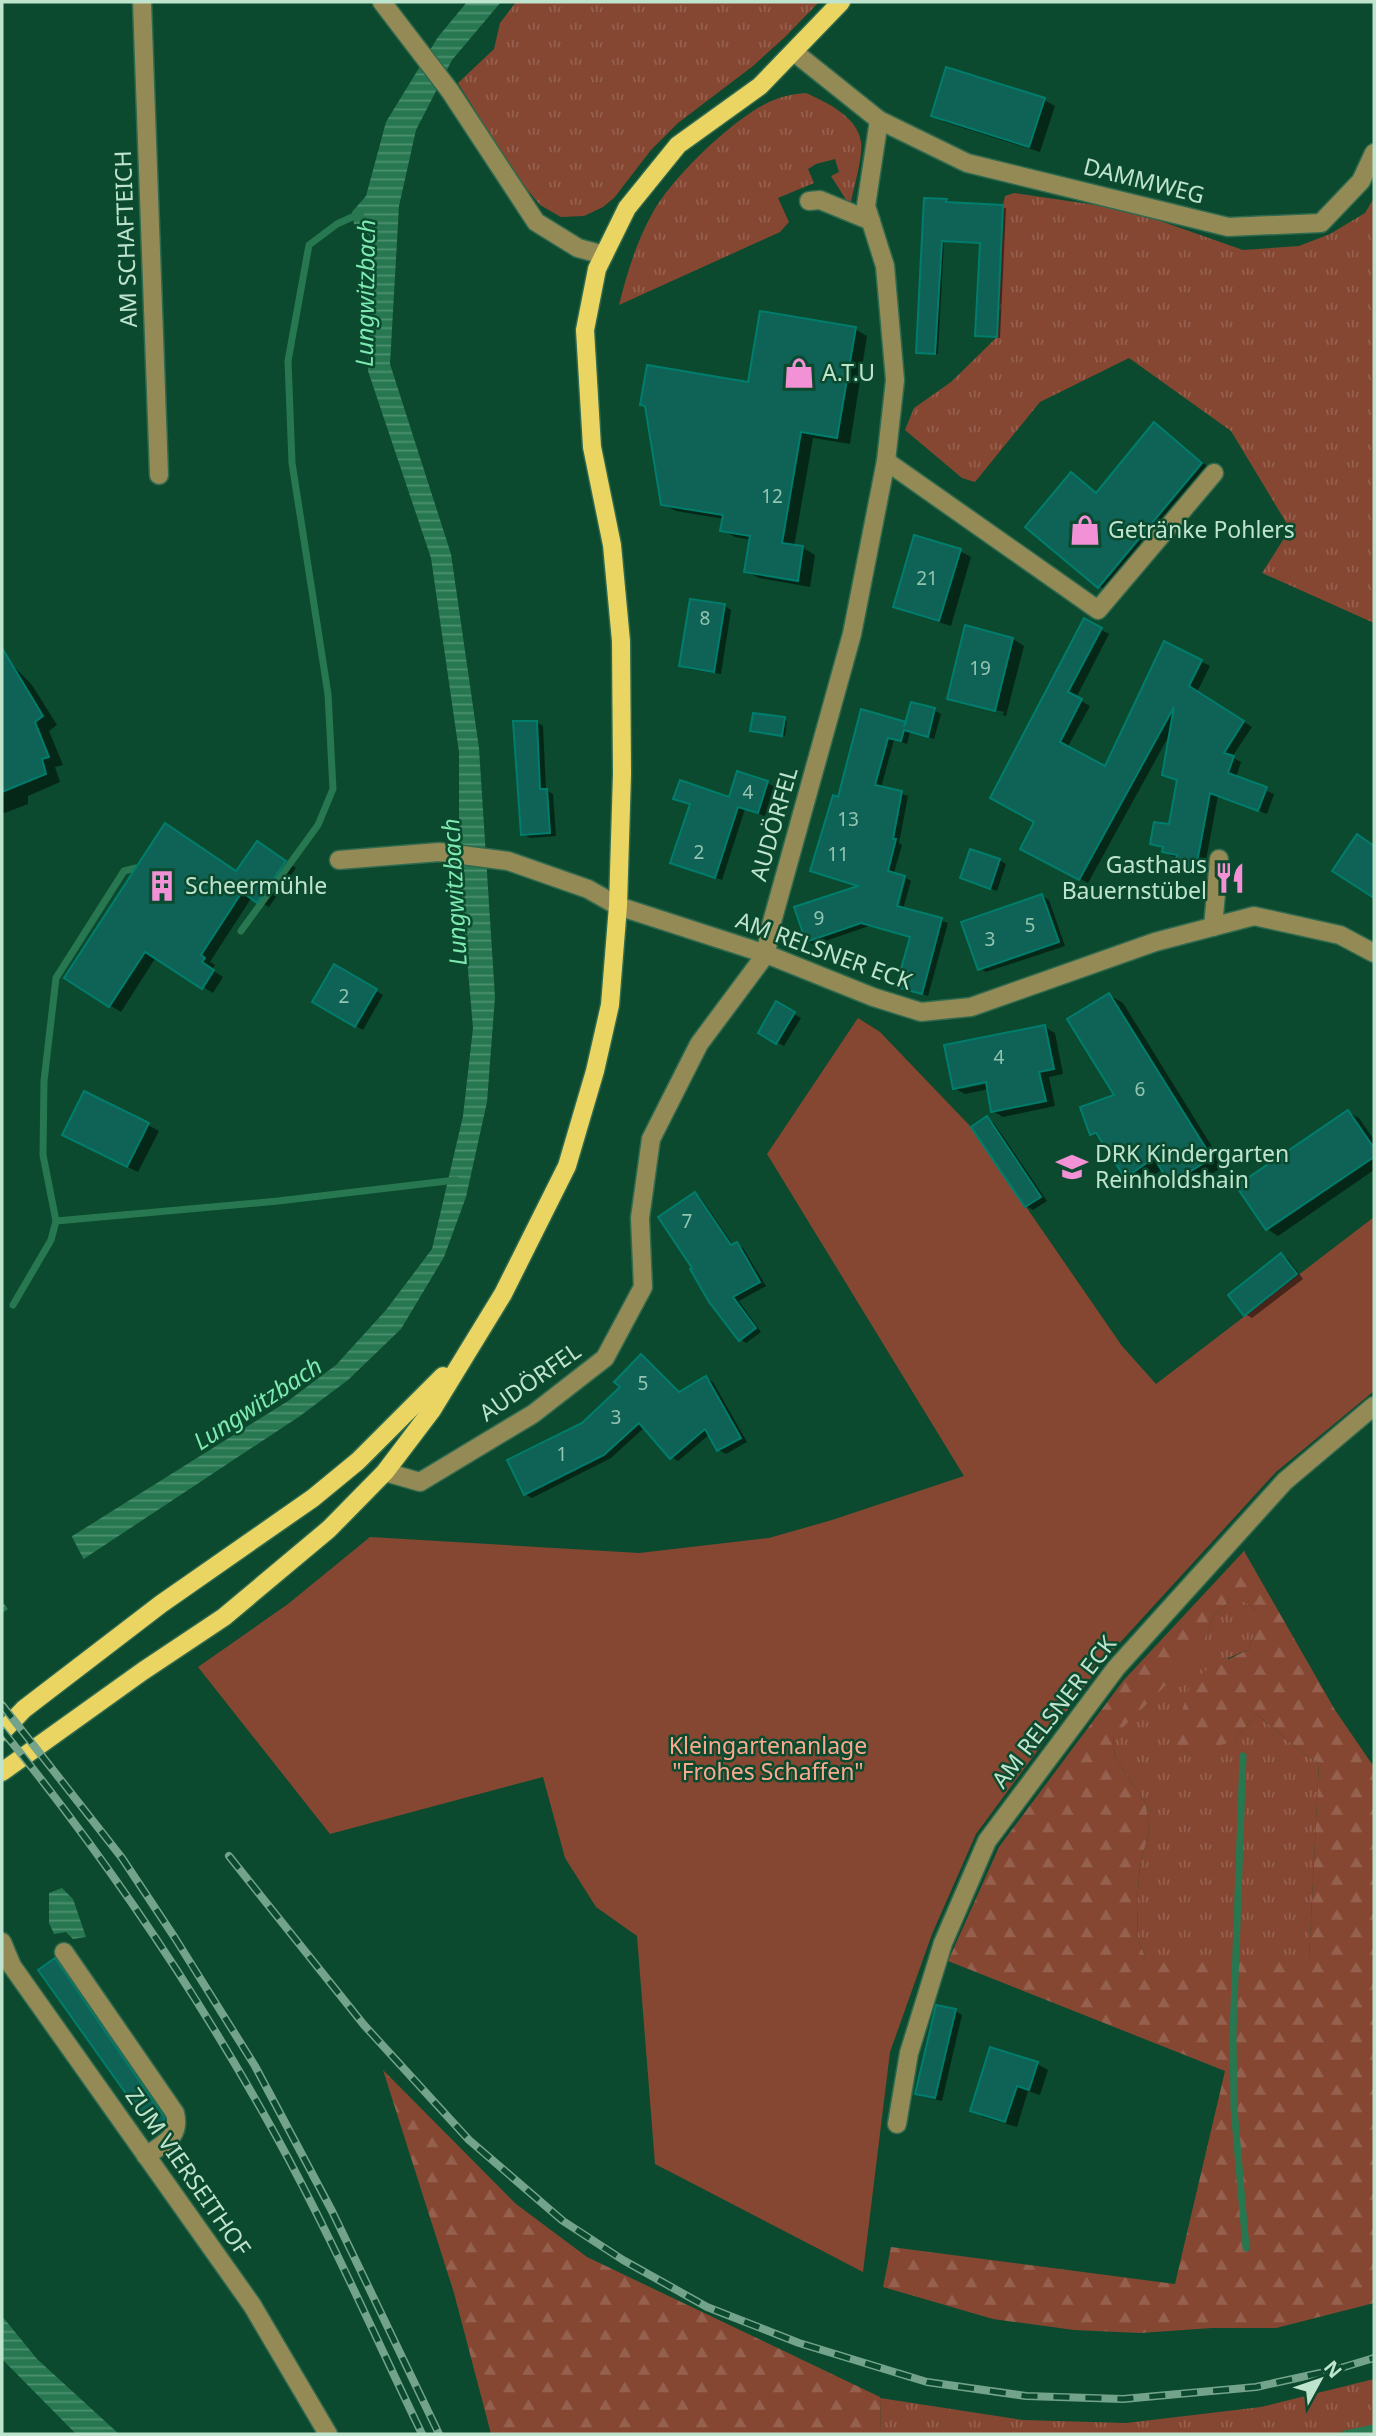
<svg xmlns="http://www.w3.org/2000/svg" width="1376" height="2436" font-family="'Noto Sans',sans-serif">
<defs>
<pattern id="grass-tufts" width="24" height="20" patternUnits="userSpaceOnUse" patternTransform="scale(1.75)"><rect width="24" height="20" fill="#864732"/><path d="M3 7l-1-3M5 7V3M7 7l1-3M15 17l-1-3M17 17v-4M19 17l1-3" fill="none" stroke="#95614e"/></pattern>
<pattern id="forest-firs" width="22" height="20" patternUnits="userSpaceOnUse" patternTransform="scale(1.75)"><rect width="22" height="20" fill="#864732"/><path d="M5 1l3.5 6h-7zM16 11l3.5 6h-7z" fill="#95614e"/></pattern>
<pattern id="water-rules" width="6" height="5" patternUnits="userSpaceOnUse" patternTransform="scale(1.75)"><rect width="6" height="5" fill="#277851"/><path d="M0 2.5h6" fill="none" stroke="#4e9171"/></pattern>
</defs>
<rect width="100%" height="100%" fill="#0b4a2e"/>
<g fill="url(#grass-tufts)">
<path d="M516,2H819L785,37L753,66L678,123L651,150L614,198L603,207L584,216L561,217L540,205L517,177L458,83L494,49L500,23Z"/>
<path d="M806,93C826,102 858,117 861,142C863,157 853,191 850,206L831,176L839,172L835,159L816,164L808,169L814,183L778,198L789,222L780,232L619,305C627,273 636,243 652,214C671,178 733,119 769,102C782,96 793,94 806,93Z"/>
<path d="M1014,193L1129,210L1243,250L1299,246L1330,234L1365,213L1374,198V623L1262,573L1290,529L1231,431L1129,358L1040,402L975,482L962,478L905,430L914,408L951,382L997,337L1003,205L1005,196Z"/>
<path d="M1229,1602H1246L1256,1611V1630L1248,1650L1228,1658L1234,1740L1257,1714L1303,1753L1319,1763L1309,1959H1146L1138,1939L1137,1903L1140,1866L1149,1831L1146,1804L1115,1757L1113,1737L1205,1637L1214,1616Z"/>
<path d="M1374,2379V2434H881L880,2398L1023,2420L1126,2423L1261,2407Z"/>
</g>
<g fill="url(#forest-firs)" fill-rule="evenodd">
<path d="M1244,1551L1335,1710L1374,1767V2303L1276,2328H1212L1140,2333L1074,2330L993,2319L883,2287L891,2247L1175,2284L1225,2071L948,1961L999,1847L1123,1681ZM1229,1602H1246L1256,1611V1630L1248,1650L1207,1669L1190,1686L1175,1733V1745L1182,1750L1214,1748L1234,1740L1257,1714L1303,1753L1319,1763L1309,1959H1146L1138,1939L1137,1903L1140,1866L1149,1831L1146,1804L1115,1757L1113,1737L1166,1685L1205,1637L1214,1616Z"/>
<path d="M383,2070L516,2204L587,2257L880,2397L881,2434H491L454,2293Z"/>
</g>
<path fill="#864732" d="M858,1018L880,1032L971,1127L1122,1346L1156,1384L1374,1217V1391L1276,1472L1105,1659L976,1834L932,1934L890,2052L863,2272L655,2164L637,1936L596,1907L565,1858L543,1777L330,1834L198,1667L288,1604L370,1537L639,1553L769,1538L832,1520L964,1476L767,1154Z"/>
<g fill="url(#water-rules)">
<path d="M467,2H501L452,60L416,130L399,206L390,364L451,554L479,748L495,997L487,1102L466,1197L444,1257L401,1329L348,1380L300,1416L2,1613V1580L288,1401L336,1365L386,1310L432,1249L463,1116L473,1028L459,867V752L431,558L368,371L370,236L354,224L352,212L366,196L386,122L438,37Z"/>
<path d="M62,1888L73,1899L86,1937L73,1939L66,1932L54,1934L49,1923V1893Z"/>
<path d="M2,2316L37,2359L119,2434H76L2,2359Z"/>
</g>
<path fill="#0b4a2e" d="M70,1533L85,1562L10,1612L2,1601V1576Z"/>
<g fill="#0007" fill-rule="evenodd">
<path d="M1044,100L1055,106L1040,152L944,122L933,115Z"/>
<path d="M946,201L1006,208L1000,338L977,335L981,243L944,241L938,354L920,353L917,352Z"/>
<path d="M855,329L867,336L850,444L813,438L794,547L803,548L815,555L810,587L759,578L746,571L751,540L735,537L722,530L724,519L676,511L663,504L647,407L642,404L750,384Z"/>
<path d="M1154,425L1211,469L1110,592L1099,586L1071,475L1097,493Z"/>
<path d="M960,551L971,557L951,626L906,612L895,606Z"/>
<path d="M725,606L731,610L721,674L688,669L681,665Z"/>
<path d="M1085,621L1109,634L1076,698L1090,706L1067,748L1106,769L1165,643L1210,666L1197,692L1252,727L1232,757L1241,762L1236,778L1274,794L1267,814L1218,796L1203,876L1184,873L1176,868L1178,857L1172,856L1164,851V849L1152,843L1170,826L1178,781L1164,774L1171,732L1088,883L1022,848L1036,821Z"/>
<path d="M966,627L1013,639L1024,646L1006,716L959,704L1003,715L1004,712L958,700V703L949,698Z"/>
<path d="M2,654L32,685L57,725L49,731L63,765L55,767L60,782L28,796V804L2,814Z"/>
<path d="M934,710L941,714L934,739L910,732L907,744L894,740L881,788L908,796L899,843L902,845L894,873L893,914L897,915L906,878L911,881L903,909L948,923L928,996L898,986L911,938L869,926L814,945L807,941L860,887L839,799L863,711L905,723Z"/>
<path d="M784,719L787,721L785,736L752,731Z"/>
<path d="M536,722L543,726L546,790L553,794L556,836L530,838L523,834Z"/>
<path d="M738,773L774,786L765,816L745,809L722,880L672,862L691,805L676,798L730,799Z"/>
<path d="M268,849L296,868L269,907L252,897L210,962L215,965L212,970L223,977L213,993L156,957L121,1012L66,978L237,872Z"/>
<path d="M999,860L1006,864L997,891L962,878Z"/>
<path d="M1042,896L1049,900L1065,946L986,972L979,968Z"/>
<path d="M335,967L383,995L363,1030L314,1002Z"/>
<path d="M1109,995L1123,1003L1224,1166L1185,1191L1171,1183L1163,1169L1140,1184L1126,1176L1102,1139L1092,1134L1117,1096Z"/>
<path d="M777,1004L801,1018L784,1046L760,1033Z"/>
<path d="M1045,1027L1055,1033L1063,1074L1049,1077L1055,1106L1003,1117L993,1111L989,1089L965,1094L954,1088ZM994,1079L995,1082L961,1089V1086Z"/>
<path d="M1348,1112L1359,1118L1374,1140V1170L1278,1236L1267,1229L1239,1187Z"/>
<path d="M987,1119L994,1123L1047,1201L1033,1210L1026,1206Z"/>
<path d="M148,1125L159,1131L138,1172L75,1141Z"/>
<path d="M695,1194L701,1198L734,1246L737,1244L743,1248L766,1286L739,1301L761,1332L746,1343L740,1339Z"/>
<path d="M1281,1255L1288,1259L1303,1279L1252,1318L1245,1314Z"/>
<path d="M641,1357L681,1393L706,1378L713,1382L747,1442L726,1454L719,1450L710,1434L678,1461L671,1457L645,1427L611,1458L532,1498L525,1494L583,1424L622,1387Z"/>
<path d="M58,1962L167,2120V2127L158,2133Z"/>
<path d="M955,2011L962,2015L942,2101L924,2097L917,2093Z"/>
<path d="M991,2049L1037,2064L1048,2070L1040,2095L1028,2091L1017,2127L983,2117L972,2110Z"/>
</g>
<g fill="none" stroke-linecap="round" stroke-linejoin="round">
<g stroke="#277851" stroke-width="7">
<path d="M241,931L318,825L333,789L328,694L292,463L288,361L309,245L337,224L361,213"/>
<path d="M56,1221L278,1201L456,1180"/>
<path d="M13,1305L51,1240L56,1221L43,1155L44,1081L56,978L124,871L136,868"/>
<path d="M1243,1756L1233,2035L1234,2108L1246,2248"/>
<path d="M1345,2434L1374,2428"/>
</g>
</g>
<g fill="#0f6356" stroke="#007d6c" stroke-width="2">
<path d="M946,67L1045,98L1029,147L931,116Z"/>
<path d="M924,198L947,199L946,202L1003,205L997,337L975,336L980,243L942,241L935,354L916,353Z"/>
<path d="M760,311L856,327L837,438L801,432L782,543L803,546L798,581L744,572L750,536L720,531L723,515L661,505L645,406L640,405L647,365L748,382Z"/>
<path d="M1154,422L1202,463L1098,588L1025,527L1071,472L1096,493Z"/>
<path d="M914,535L961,549L939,621L893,607Z"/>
<path d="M690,599L725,604L714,672L679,666Z"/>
<path d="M1084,618L1102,628L1068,692L1082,699L1060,742L1105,766L1164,641L1202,660L1189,686L1244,721L1224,753L1234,756L1228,773L1267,787L1258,811L1210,793L1195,873L1174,869L1177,855L1162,852L1163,847L1150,844L1154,822L1169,824L1177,780L1162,775L1174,707L1079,880L1020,849L1034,822L990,798Z"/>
<path d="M965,625L1013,638L995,711L947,699Z"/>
<path d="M2,648L43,716L35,722L49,757L42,759L46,774L2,792Z"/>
<path d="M911,702L935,708L928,737L904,730L901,741L888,738L875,785L902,791L893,839H896L888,871L905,876L897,906L942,918L922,994L896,987L910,937L861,923L806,942L794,907L858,886L810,871L833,795L838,797L861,709L906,722L904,727Z"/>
<path d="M753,713L785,717L782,736L750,731Z"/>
<path d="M513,721H537L540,789H547L550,833L521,835Z"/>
<path d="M737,771L768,781L758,813L738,807L715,878L670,863L690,804L673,799L680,780L729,797Z"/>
<path d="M165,823L236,871L257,841L286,861L257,903L242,892L201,955L205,958L202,962L214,970L202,989L145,952L109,1007L64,978Z"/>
<path d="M1357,834L1374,846V898L1332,871Z"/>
<path d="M970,849L1000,859L990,889L960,878Z"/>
<path d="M1042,894L1059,942L978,970L961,922Z"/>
<path d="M334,964L377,989L355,1027L312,1002Z"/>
<path d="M1109,993L1212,1158L1170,1184L1154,1158L1125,1178L1096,1133L1090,1135L1080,1107L1114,1095L1067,1019Z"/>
<path d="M776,1001L795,1012L776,1044L758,1033Z"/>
<path d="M1045,1025L1054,1069L1039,1072L1046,1101L991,1112L986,1082L953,1089L944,1045Z"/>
<path d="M84,1091L149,1123L127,1167L62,1135Z"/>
<path d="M1348,1110L1374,1148V1157L1266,1230L1236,1186Z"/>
<path d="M987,1116L1041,1197L1025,1207L971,1127Z"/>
<path d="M695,1192L731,1245L737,1242L760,1282L733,1297L756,1328L739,1341L709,1302L690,1269L692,1268L658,1217Z"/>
<path d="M1281,1253L1297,1274L1244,1316L1228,1295Z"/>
<path d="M641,1354L679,1392L706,1376L741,1438L717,1451L705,1429L670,1459L639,1423L604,1455L524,1495L507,1460L582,1423L620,1387L614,1382Z"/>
<path d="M55,1958L164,2117V2125L154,2133L38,1970Z"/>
<path d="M936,2005L956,2009L935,2098L915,2094Z"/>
<path d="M990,2047L1038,2062L1029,2090L1017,2086L1005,2122L970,2111Z"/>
</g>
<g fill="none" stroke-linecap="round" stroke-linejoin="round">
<defs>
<g id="minor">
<path d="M142,2L159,475"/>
<path d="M382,2L450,91L536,222L578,248L604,255"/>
<path d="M794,52L879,120L967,163L1228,227L1321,223L1361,181L1374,153"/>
<path d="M809,201L820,200L871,221"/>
<path d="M886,461L1098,610L1214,473"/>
<path d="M339,860L439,852L508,861L588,889L618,906L766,954L873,997L921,1012L971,1007L1155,942L1254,916L1340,935L1374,953"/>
<path d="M1213,927L1219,859"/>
<path d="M385,1472L420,1482L533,1414L605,1358L643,1287L640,1218L651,1139L699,1044L766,954L770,929L852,634L886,461L895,380L885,266L866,206L879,120"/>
<path d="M2,1942L12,1966L252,2305L328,2434"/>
<path d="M64,1952L175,2113C181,2137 164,2143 146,2156"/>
<path d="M897,2124L909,2053L943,1943L987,1841L1116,1668L1285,1481L1374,1406"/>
</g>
<g id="major">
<path d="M2,1732L24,1709L161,1604L313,1498L358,1461L443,1376"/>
<path d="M2,1772L143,1671L224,1617L329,1529L385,1472L432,1410L503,1294L567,1166L595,1071L610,1005L618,906L622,774L621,641L612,545L592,447L585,330L597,269L627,208L678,145L760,86L841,2"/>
</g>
</defs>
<use href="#minor" stroke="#2f694e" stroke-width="21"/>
<use href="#major" stroke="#2f694e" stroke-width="21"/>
<use href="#minor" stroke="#948a56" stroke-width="18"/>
<use href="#major" stroke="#ead563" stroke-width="18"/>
<defs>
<g id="rail">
<path d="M2,1705L122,1858L175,1938L255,2066L332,2211L439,2434"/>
<path d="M2,1730C105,1857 196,1991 275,2134C329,2232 374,2334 422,2434"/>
<path d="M229,1856L364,2025L469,2140L563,2221L623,2260L707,2307L799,2343L927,2382L1026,2396L1123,2399L1256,2387L1334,2370L1374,2358"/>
</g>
</defs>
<use href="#rail" stroke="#73a38a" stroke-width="8"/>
<use href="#rail" stroke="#0b4a2e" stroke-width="5" stroke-dasharray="16" stroke-linecap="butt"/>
</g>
<defs>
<symbol id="shop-bare" viewBox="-9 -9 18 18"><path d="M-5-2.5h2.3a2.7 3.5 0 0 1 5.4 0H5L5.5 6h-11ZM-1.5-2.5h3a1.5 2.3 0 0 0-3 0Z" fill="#f391d6" stroke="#0b4a2e" stroke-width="2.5" paint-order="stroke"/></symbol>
<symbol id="restaurant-bare" viewBox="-9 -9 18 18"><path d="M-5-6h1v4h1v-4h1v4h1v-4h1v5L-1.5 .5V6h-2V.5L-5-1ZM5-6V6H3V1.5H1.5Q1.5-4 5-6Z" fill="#f391d6" stroke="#0b4a2e" stroke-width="2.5" paint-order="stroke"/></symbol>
<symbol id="building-bare" viewBox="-9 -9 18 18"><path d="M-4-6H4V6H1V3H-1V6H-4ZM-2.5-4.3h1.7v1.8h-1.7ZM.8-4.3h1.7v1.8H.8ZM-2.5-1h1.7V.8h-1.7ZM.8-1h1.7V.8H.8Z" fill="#f391d6" stroke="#0b4a2e" stroke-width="2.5" paint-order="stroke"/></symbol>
<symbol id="school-bare" viewBox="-9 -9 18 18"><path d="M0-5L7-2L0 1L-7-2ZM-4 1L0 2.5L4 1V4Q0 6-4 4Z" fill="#f391d6" stroke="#0b4a2e" stroke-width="2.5" paint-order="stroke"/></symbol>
</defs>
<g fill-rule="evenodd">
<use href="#shop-bare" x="777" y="351" width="44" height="44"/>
<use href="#shop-bare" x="1063" y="508" width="44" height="44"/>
<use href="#restaurant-bare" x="1208" y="856" width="44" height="44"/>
<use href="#building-bare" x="140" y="864" width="44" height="44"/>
<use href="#school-bare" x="1050" y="1145" width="44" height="44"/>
</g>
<g text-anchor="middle" stroke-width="5" stroke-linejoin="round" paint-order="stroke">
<g font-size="19" fill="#93c4b0">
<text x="772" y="503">12</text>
<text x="927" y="585">21</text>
<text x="705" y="625">8</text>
<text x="980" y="675">19</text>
<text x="748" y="799">4</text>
<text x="848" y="826">13</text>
<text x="699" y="859">2</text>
<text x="838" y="861">11</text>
<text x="819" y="925">9</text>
<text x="1030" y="932">5</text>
<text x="990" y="946">3</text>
<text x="344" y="1003">2</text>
<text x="999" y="1064">4</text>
<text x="1140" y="1096">6</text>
<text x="687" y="1228">7</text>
<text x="643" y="1390">5</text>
<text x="616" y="1424">3</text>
<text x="562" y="1461">1</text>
</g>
<g font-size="23" fill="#bfe4ce" stroke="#0b4a2e">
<text transform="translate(1144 181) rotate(14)" y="8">DAMMWEG</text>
<text transform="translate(126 239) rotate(-92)" y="8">AM SCHAFTEICH</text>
<text transform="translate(774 824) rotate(-74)" y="8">AUDÖRFEL</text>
<text transform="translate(824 951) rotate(20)" y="8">AM RELSNER ECK</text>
<text transform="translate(530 1382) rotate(-35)" y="8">AUDÖRFEL</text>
<text transform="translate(1054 1712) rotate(-52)" y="8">AM RELSNER ECK</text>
<text transform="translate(188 2172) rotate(55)" y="8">ZUM VIERSEITHOF</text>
</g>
<g font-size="23" fill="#bfe4ce" stroke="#0b4a2e" text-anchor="start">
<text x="822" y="381">A.T.U</text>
<text x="1108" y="538">Getränke Pohlers</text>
<text x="1207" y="873" text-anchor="end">Gasthaus<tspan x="1207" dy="26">Bauernstübel</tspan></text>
<text x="185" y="894">Scheermühle</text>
<text x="1095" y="1162">DRK Kindergarten<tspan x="1095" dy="26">Reinholdshain</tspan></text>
</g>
<g font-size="23" fill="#faa98e" stroke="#0b4a2e">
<text x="768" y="1754">Kleingartenanlage<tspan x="768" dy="26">"Frohes Schaffen"</tspan></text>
</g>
<g font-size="24" font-style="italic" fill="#7eeab1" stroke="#0b4a2e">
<text transform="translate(366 293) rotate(-89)" y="8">Lungwitzbach</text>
<text transform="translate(455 892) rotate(-93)" y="8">Lungwitzbach</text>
<text transform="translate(258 1404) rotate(-33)" y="8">Lungwitzbach</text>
</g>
</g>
<rect width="1376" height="2436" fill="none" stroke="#bfe4ce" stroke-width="7"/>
<g transform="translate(1320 2380) rotate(50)" stroke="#0b4a2e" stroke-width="5" paint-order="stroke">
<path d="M0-5L12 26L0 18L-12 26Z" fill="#bfe4ce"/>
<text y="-10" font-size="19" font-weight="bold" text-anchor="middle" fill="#bfe4ce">N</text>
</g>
</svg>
